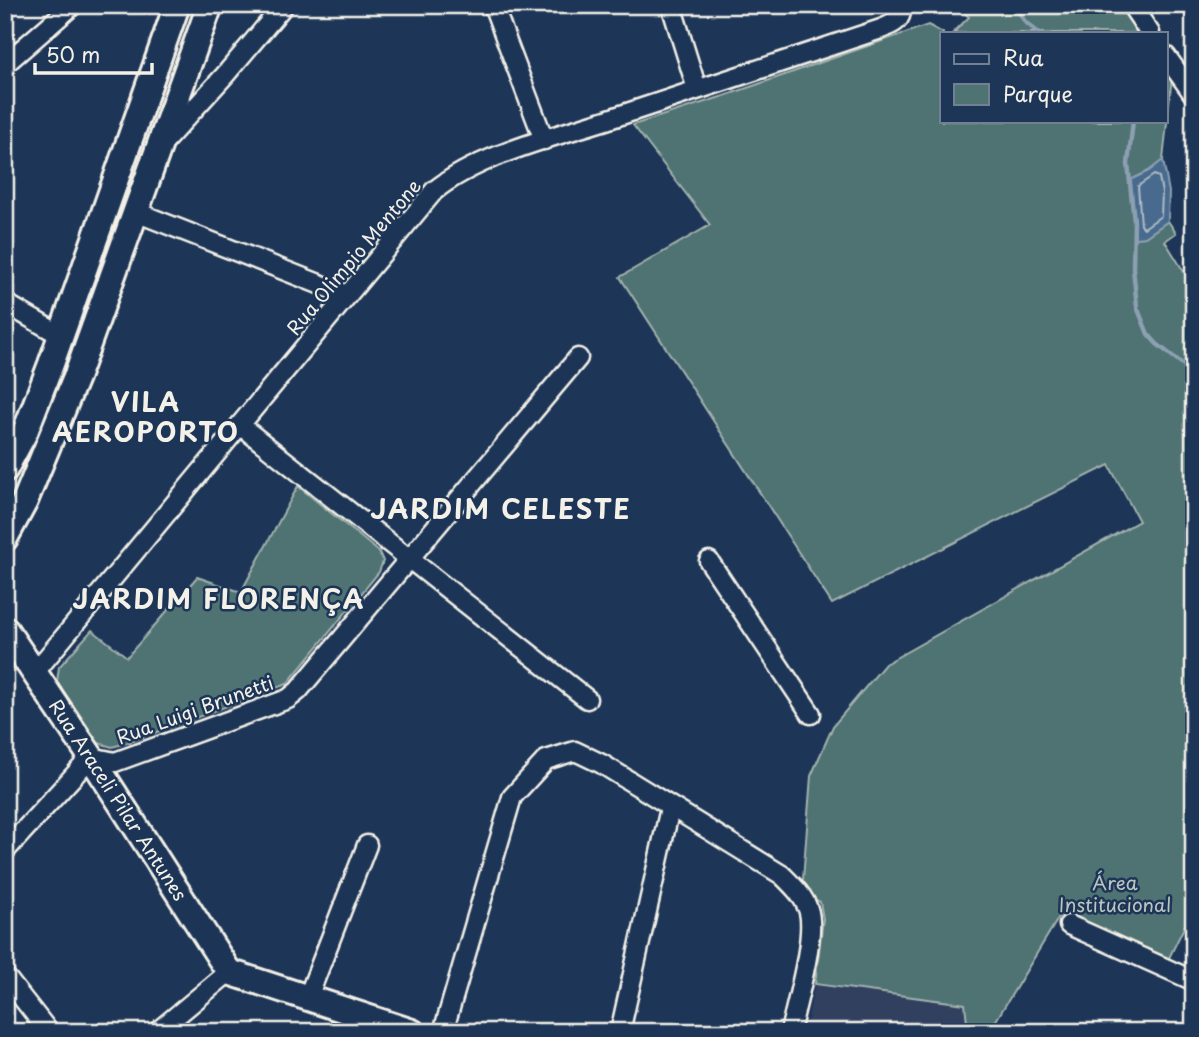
<svg xmlns="http://www.w3.org/2000/svg" width="1199" height="1037" font-family="'Playpen Sans',sans-serif">
<rect width="100%" height="100%" fill="#1d3557"/>
<filter id="ink" filterUnits="userSpaceOnUse"><feTurbulence type="fractalNoise" baseFrequency=".0143" numOctaves="2"/><feDisplacementMap in="SourceGraphic" scale="14" xChannelSelector="R" yChannelSelector="G"/><feConvolveMatrix kernelMatrix="1 2 1 2 8 2 1 2 1" color-interpolation-filters="sRGB"/></filter>
<g filter="url(#ink)">
<path fill="#314161" d="M815,984L966,1004L968,1031L805,1032Z"/>
<g fill="#4f7273" stroke="#a2b2ae" stroke-width="2">
<path d="M955,5H1121L1141,33H953L969,17Z"/>
<path d="M928,25L943,33L942,121H1166V67L1172,76L1163,160L1149,171L1130,181L1135,238L1145,237L1168,221L1176,233L1165,241L1194,288V907L1168,960L1062,912L989,1032L968,1031L965,1004L815,984L823,919L820,902L805,894L803,879L811,776L833,726L885,664L1139,521L1109,465L832,604L620,277L710,225L633,125L727,95Z"/>
<path d="M298,486L379,552L383,561L379,572L287,684L130,742L112,747L95,742L57,681L59,667L92,630L127,657L197,577L241,592Z"/>
</g>
<path fill="#476a8e" stroke="#8ca0b2" stroke-width="2" d="M1163,160L1169,192L1168,221L1145,237L1135,238L1130,180L1149,171Z"/>
<g fill="none" stroke-linecap="round" stroke-linejoin="round">
<path stroke="#afbbc4" stroke-width="2" d="M1154,175L1159,177L1162,193L1161,216L1144,228L1141,225L1138,186Z"/>
<g stroke="#8ca0b2" stroke-width="4.5">
<path d="M1015,5L1025,22L1039,33"/>
<path d="M1133,121L1128,164L1134,221L1133,268L1137,307L1148,334L1157,344L1194,373"/>
</g>
<defs>
<g id="street">
<path d="M493,5L544,140"/>
<path d="M671,5L697,89"/>
<path d="M1131,5L1150,33"/>
<path d="M1166,56L1194,95"/>
<path d="M5,64L73,5"/>
<path d="M164,142L225,75L284,5"/>
<path d="M136,212L347,295"/>
<path d="M5,303L60,335"/>
<path d="M241,426L587,699"/>
<path d="M709,561L811,714"/>
<path d="M35,672L434,191C478,155 557,136 612,118C702,89 791,58 881,29C894,24 903,20 901,5"/>
<path d="M5,851L91,757L115,762L288,699L298,691L578,358"/>
<path d="M1069,925L1194,981"/>
<path d="M5,976L49,1032"/>
<path d="M308,997L367,845"/>
<path d="M157,1032L229,972"/>
<path d="M443,1032L512,797L546,760L575,751L602,764L782,875C792,885 803,895 808,909C817,934 796,1004 790,1032"/>
<path d="M620,1032L670,808"/>
</g>
<g id="secondary">
<path d="M5,469L25,432L51,364L177,5"/>
<path d="M5,538L25,501L77,375L210,5"/>
<path d="M5,629L91,757L229,972L412,1032"/>
</g>
</defs>
<use href="#street" stroke="#f4f1e8" stroke-width="23"/>
<use href="#secondary" stroke="#f4f1e8" stroke-width="30"/>
<use href="#street" stroke="#1d3557" stroke-width="18"/>
<use href="#secondary" stroke="#1d3557" stroke-width="24"/>
</g>
</g>
<g text-anchor="middle" stroke-width="5" stroke-linejoin="round" paint-order="stroke">
<g font-size="19" fill="#f4f1e8" stroke="#1d3557">
<text transform="translate(354 257) rotate(-50)" y="7">Rua Olimpio Mentone</text>
<text transform="translate(195 710) rotate(-20)" y="7">Rua Luigi Brunetti</text>
<text transform="translate(118 800) rotate(57)" y="7">Rua Araceli Pilar Antunes</text>
</g>
<g font-size="19" fill="#bac5bf" stroke="#1d3557">
<text x="1115" y="890">Área<tspan x="1115" dy="22">Institucional</tspan></text>
</g>
<g font-size="26" font-weight="bold" letter-spacing="2" fill="#f4f1e8" stroke="#1d3557">
<text x="146" y="412">VILA<tspan x="146" dy="30">AEROPORTO</tspan></text>
<text x="501" y="519">JARDIM CELESTE</text>
<text x="219" y="609">JARDIM FLORENÇA</text>
</g>
</g>
<rect width="1199" height="1037" fill="none" stroke="#1d3557" stroke-width="28"/>
<rect x="14" y="14" width="1171" height="1009" fill="none" stroke="#f4f1e8" stroke-width="2.5" filter="url(#ink)"/>
<rect x="940" y="32" width="228" height="91" fill="#1d3557" stroke="#738091" stroke-width="2"/>
<rect x="954" y="54" width="35" height="10" fill="#1d3557" stroke="#738091" stroke-width="2"/>
<text x="1003" y="66" font-size="21" fill="#f4f1e8">Rua</text>
<rect x="954" y="84" width="35" height="21" fill="#4f7273" stroke="#738091" stroke-width="2"/>
<text x="1003" y="102" font-size="21" fill="#f4f1e8">Parque</text>
<path d="M35 63v10h117v-10" fill="none" stroke="#f4f1e8" stroke-width="3.5"/>
<text x="46" y="63" font-size="21" fill="#f4f1e8" stroke="#1d3557" stroke-width="5" paint-order="stroke">50 m</text>
</svg>
